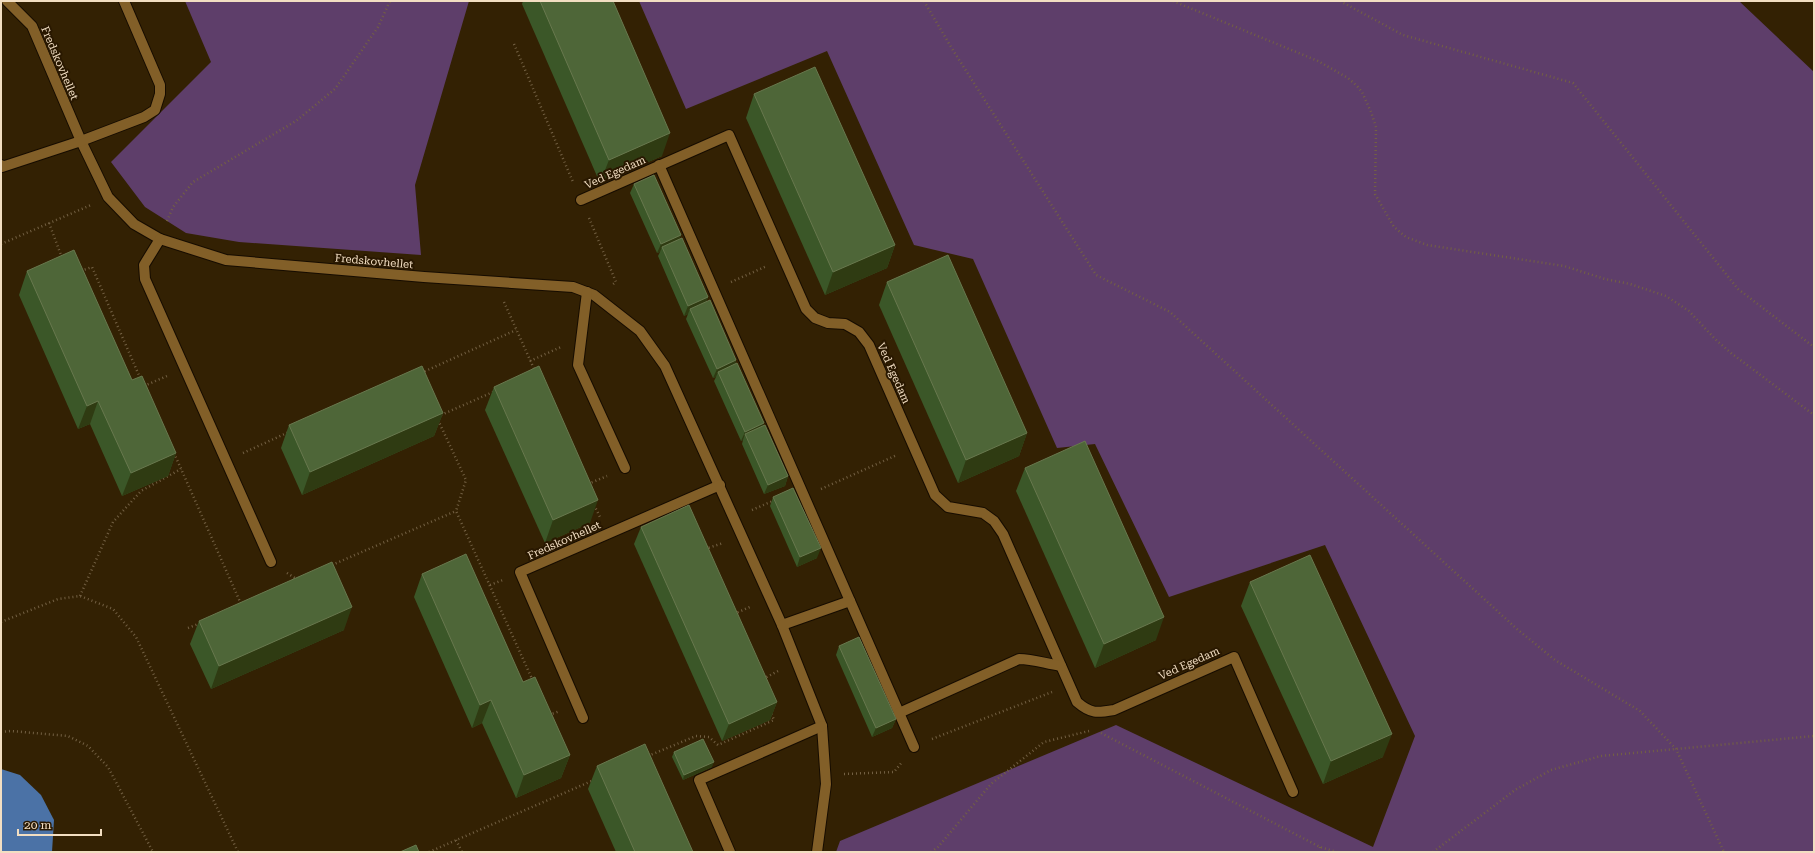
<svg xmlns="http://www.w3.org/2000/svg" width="1815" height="853" font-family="'Roboto Serif',serif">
<rect width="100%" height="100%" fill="#332103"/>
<g fill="#5e3e6a">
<path d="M185,1H469L415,185L421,255L239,242L186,233L145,207L111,162L211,62Z"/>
<path d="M639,1H1739L1814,72V852H836L840,841L1116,725L1373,847L1415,736L1325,545L1169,597L1095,444L1057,448L973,259L914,245L827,51L686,109Z"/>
</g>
<path fill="#4b72a6" d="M1,769L20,775L41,795L54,820L52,852H1Z"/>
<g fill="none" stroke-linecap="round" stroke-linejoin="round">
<defs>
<g id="minor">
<path d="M7,1L32,26L81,141L108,197L134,224L160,239L226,260L424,277L573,287L594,295L640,331L665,366L782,625L822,726L826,784L817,852"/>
<path d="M1,165L2,167L81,141L144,117L155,110L160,94V85L124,1"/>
<path d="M659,165L914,747"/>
<path d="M581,200L729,135L806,309L815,318L828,323L845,324L859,332L869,345L935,495L948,507L983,513L994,521L1003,534L1077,702C1091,714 1097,713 1114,710L1234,657L1293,792"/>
<path d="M160,239L144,265L145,279L271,562"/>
<path d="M587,292L578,365L625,468"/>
<path d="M782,625L850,601"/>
<path d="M899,713L1019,659C1034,659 1046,664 1061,666"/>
<path d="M583,718L520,572L720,485"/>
<path d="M730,852L699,780L822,726"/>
</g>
</defs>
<use href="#minor" stroke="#160c00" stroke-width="12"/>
<g stroke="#736043" stroke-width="2.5" stroke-dasharray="1 3" stroke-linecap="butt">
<path d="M924,1L951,47L1096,275L1170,312L1517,629L1555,660L1640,711L1676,749L1724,852"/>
<path d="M1173,1L1318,61L1348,78L1357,86L1362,92L1371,112L1376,127L1375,194L1394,227L1406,237L1427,245L1564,266L1605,279L1630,284L1666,296L1689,311L1715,339L1731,353L1814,415"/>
<path d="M1340,1L1403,35L1573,83L1738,289L1814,347"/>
<path d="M514,44L573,182"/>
<path d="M589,218L616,282L612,285"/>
<path d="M167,221L173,207L193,182L296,121L335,89L378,27L390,1"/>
<path d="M49,223L62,258"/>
<path d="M1,244L91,205"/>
<path d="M81,271L92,267L141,380"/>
<path d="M731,282L767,266"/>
<path d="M504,302L535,371"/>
<path d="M530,361L561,347"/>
<path d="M421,373L516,330"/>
<path d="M144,386L167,376"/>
<path d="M441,415L493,392"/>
<path d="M438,420L466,480L456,511L533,681"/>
<path d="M174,453L241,604"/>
<path d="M243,453L289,432"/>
<path d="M588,484L607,476"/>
<path d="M821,489L897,455"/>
<path d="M594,505L600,517"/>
<path d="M752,510L775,500"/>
<path d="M705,549L723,543"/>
<path d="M332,565L456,511"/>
<path d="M287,573L298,580"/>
<path d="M490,585L503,580"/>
<path d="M80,596L113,522L141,491L181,469"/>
<path d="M734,614L752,606"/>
<path d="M1,622L58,599L80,596L113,609L136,637L238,852"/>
<path d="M188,628L201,623"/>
<path d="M763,679L780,670"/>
<path d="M549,715L560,711"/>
<path d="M1,732L11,731L68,736L88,746L108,767L153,852"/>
<path d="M1101,733L1320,847L1337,852"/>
<path d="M932,739L1052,692"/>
<path d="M648,756L696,736L709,737L718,745L774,720L771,713"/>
<path d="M844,774L894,772L902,762"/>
<path d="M456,840L462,852"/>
<path d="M429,852L594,780"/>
<path d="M931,852L938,847L991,784L1044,742L1089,731"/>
<path d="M1320,852V847"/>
<path d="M1433,852L1515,790L1551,770L1601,756L1814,736"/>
</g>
<use href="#minor" stroke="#825f28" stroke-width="10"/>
</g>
<g fill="#3b5728">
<path d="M523,1H613L662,156L600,183L522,4Z"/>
<path d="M754,94L895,245L887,268L825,295L746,118Z"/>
<path d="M634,184L681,235L679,239L708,297L706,302L736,360L735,364L763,426L788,476L785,486L764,494L742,444L743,440L741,441L714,381L716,377L713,378L686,319L688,314L684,316L658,256L660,252L657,253L630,193Z"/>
<path d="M27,271L132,380L176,453L168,476L122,496L90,424L78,429L19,295Z"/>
<path d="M887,282L1027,433L1019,456L958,483L879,305Z"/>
<path d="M494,387L590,523L545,543L485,410Z"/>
<path d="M443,413L434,436L302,495L281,448L289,425Z"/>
<path d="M1025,468L1156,640L1095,668L1016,491Z"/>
<path d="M773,497L817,558L797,567L770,506Z"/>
<path d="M641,527L777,702L770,720L722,741L634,544Z"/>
<path d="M422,574L523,682L570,755L561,778L516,798L482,723L472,728L414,597Z"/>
<path d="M1250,582L1383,757L1323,784L1241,606Z"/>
<path d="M199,621L344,630L211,689L190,644Z"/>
<path d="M839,646L896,719L892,728L872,737L836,655Z"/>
<path d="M674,752L712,767L683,780L672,757Z"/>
<path d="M597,766L693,852H616L588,789Z"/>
</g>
<g fill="#2f3b12">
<path d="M670,133L662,156L600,183L609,160Z"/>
<path d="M681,235L677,244L662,247L660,252L657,253L661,244Z"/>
<path d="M895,245L887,268L825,295L833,272Z"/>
<path d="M708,297L705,306L690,309L688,314L684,316L688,306Z"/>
<path d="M736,360L733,370L718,372L716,377L713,378L717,369Z"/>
<path d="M98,401L90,424L78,429L87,406Z"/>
<path d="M443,413L434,436L302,495L310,472Z"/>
<path d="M764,423L761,432L745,434L743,440L741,441L745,432Z"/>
<path d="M1027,433L1019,456L958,483L966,460Z"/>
<path d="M176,453L168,476L122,496L131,473Z"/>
<path d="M788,476L785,486L764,494L768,485Z"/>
<path d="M598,500L590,523L545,543L553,520Z"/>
<path d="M821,548L817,558L797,567L800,557Z"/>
<path d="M352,607L344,630L211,689L219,666Z"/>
<path d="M1164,617L1156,640L1095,668L1104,644Z"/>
<path d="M491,700L482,723L472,728L480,705Z"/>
<path d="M777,702L770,720L722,741L729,724Z"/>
<path d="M896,719L892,728L872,737L876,728Z"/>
<path d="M1392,734L1383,757L1323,784L1331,761Z"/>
<path d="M570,755L561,778L516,798L524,775Z"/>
<path d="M714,762L712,767L683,780L684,775Z"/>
</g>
<g fill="#4e6638" stroke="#68784e">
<path d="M540,1H613L670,133L609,160Z"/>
<path d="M815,67L895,245L833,272L754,94Z"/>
<path d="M654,175L681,235L661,244L634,184Z"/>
<path d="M682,238L708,297L688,306L662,247Z"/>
<path d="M74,250L132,380L142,376L176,453L131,473L98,401L87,406L27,271Z"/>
<path d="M948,255L1027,433L966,460L887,282Z"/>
<path d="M710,300L736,360L717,369L690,309Z"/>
<path d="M737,363L764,423L745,432L718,372Z"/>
<path d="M422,366L443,413L310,472L289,425Z"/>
<path d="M539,366L598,500L553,520L494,387Z"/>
<path d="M765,425L788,476L768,485L745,434Z"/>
<path d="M1085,441L1164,617L1104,644L1025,468Z"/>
<path d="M793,488L821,548L800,557L773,497Z"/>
<path d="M689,505L777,702L729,724L641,527Z"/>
<path d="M466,554L523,682L535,677L570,755L524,775L491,700L480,705L422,574Z"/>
<path d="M1310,555L1392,734L1331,761L1250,582Z"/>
<path d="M332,562L352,607L219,666L199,621Z"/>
<path d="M859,637L896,719L876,728L839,646Z"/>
<path d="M703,739L714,762L684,775L674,752Z"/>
<path d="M645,744L693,852H635L597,766Z"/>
<path d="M416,845L419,852H400Z"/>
</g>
<g text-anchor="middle" stroke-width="4" stroke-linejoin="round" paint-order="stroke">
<g font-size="11" fill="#f2dec2" stroke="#291800">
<text transform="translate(60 63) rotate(67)" y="4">Fredskovhellet</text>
<text transform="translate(615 172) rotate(-24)" y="4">Ved Egedam</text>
<text transform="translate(374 261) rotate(5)" y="4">Fredskovhellet</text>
<text transform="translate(894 373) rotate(66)" y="4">Ved Egedam</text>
<text transform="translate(564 540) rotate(-24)" y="4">Fredskovhellet</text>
<text transform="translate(1189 663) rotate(-24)" y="4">Ved Egedam</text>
</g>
</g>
<rect width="1815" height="853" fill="none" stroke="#f2dec2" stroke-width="4"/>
<path d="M18 829v6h83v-6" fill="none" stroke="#f2dec2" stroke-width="2"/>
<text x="24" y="829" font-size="12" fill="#f2dec2" stroke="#291800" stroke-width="3" paint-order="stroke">20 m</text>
</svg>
